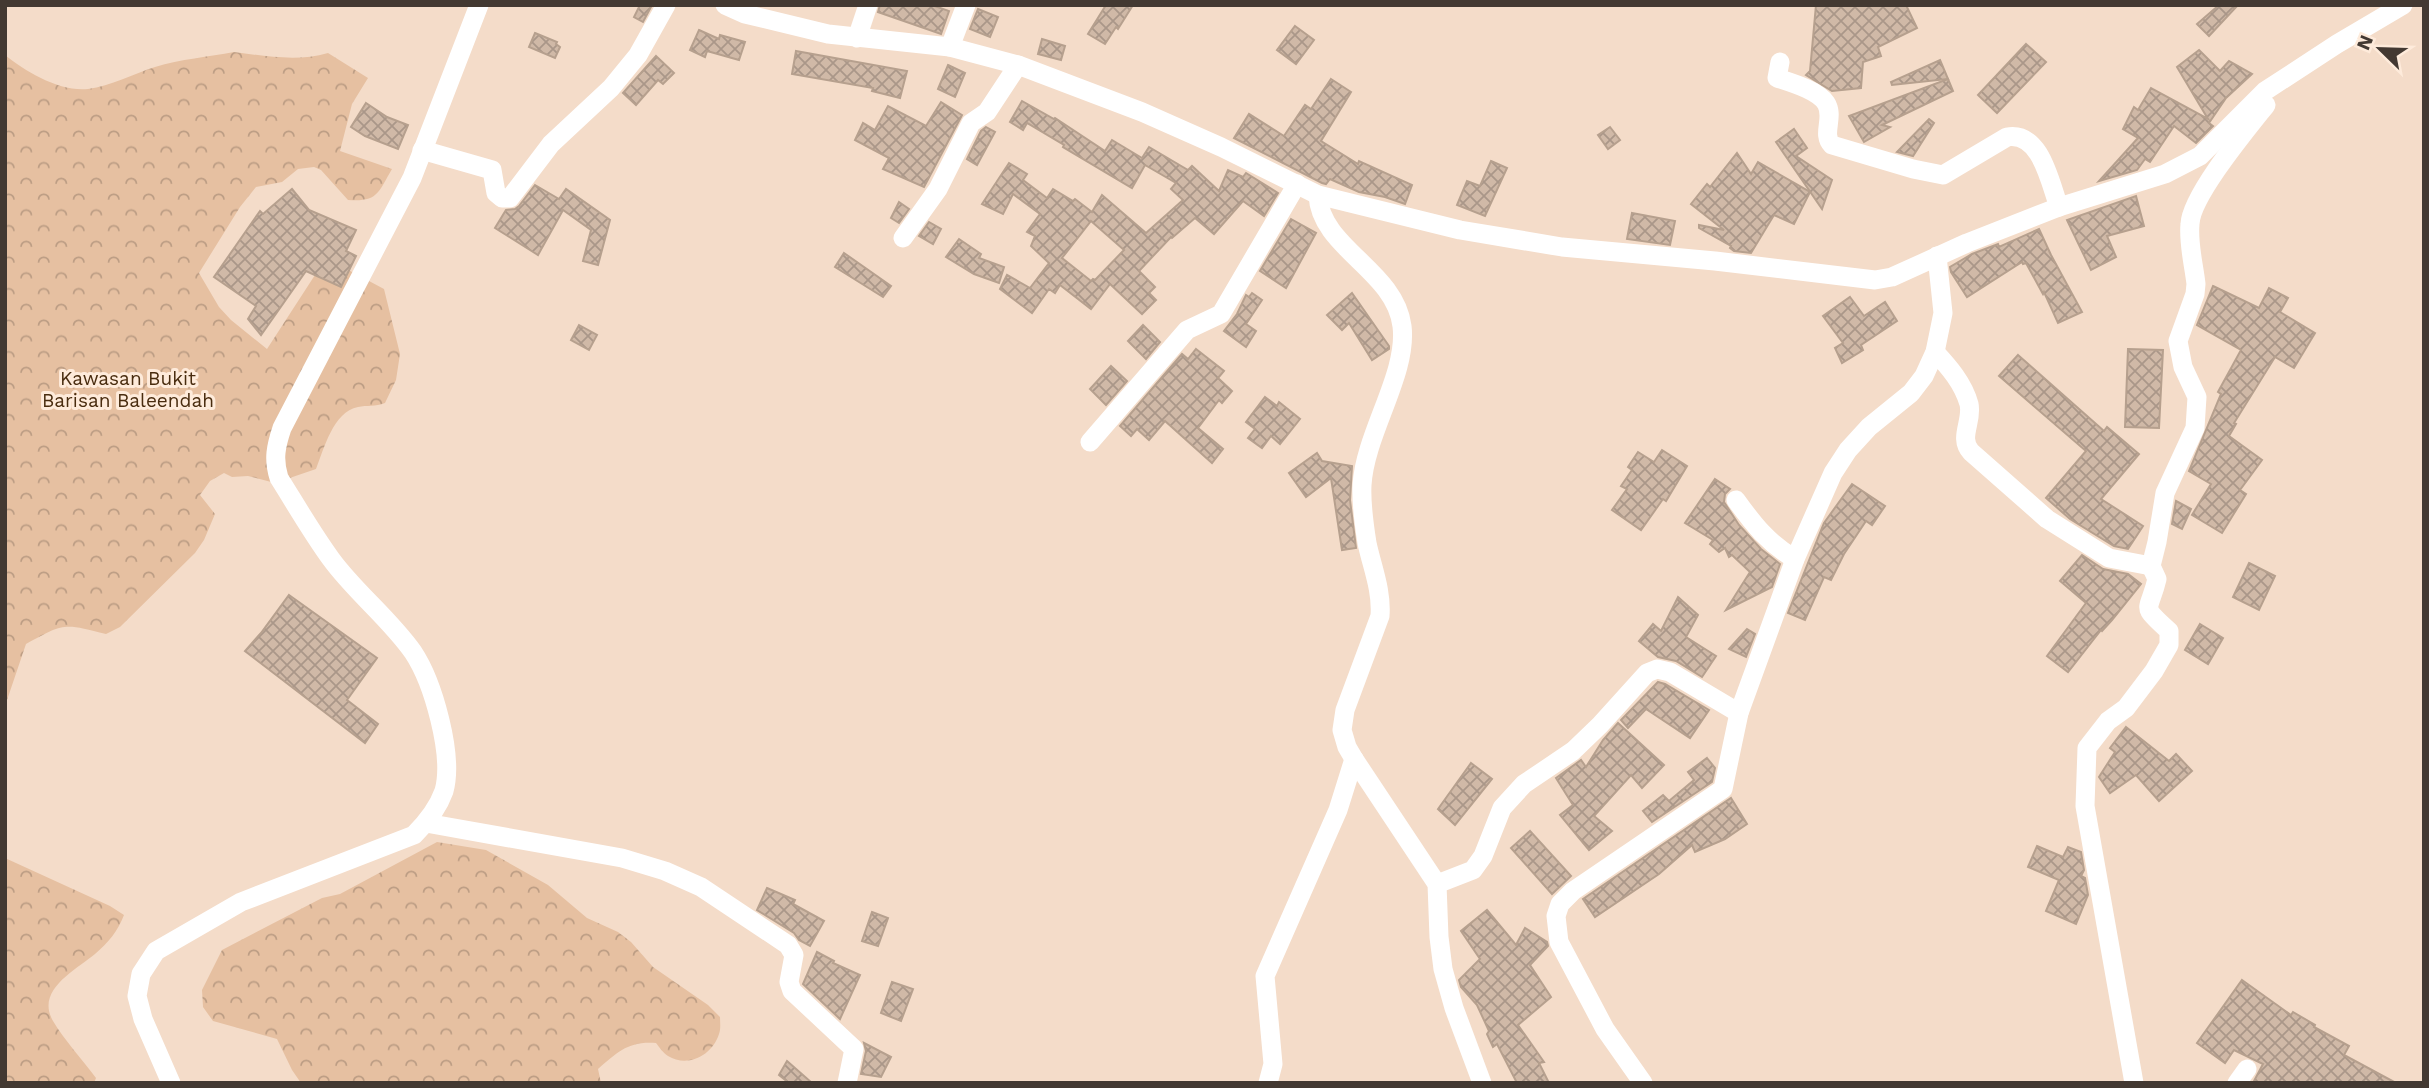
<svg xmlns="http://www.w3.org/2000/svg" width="2429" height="1088" font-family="'Work Sans',sans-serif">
<defs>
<pattern id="forest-crowns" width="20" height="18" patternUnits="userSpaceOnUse" patternTransform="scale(1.75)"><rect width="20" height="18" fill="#e6c0a1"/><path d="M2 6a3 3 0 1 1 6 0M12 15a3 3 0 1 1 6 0" fill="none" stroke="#bc9d84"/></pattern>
<pattern id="building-cross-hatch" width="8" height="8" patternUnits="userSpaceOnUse" patternTransform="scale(1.75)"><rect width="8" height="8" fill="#d0b9a7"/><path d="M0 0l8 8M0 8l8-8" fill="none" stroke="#aa9789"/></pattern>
</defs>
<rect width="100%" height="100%" fill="#f4dcc9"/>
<g fill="url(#forest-crowns)">
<path d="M234,52C266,56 297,62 328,53L368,78L352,104L340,151L392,169C378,193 378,202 348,200L321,170L314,167L298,169L282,182L256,187L240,207L199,273L219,307L231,320L267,349L326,258L384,289L400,354L396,380L385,403C375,407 367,405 358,407C333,412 324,449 316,469L275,483L248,476L232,477L224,473L210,481L200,495L215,514L204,540L195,553L120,627L106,634C63,623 64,623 26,644L5,706V55C26,72 60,92 88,89C111,86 133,74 155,67C180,59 209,57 234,52Z"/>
<path d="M437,842L486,850L548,885L587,918L618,932L631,942L653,967L708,1005L720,1017C720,1022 721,1029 719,1034C712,1056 687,1068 668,1056C663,1053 659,1047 656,1043C628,1041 618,1052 598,1069L601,1083H301L292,1070L277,1039L213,1021L203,1007L202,990L222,950L322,898L340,894Z"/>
<path d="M5,858L110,906L124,915C118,931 108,943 95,954C76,970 35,990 53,1021C65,1041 82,1059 96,1078L94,1083H5Z"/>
</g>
<g fill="url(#building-cross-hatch)" stroke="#b6a08e" stroke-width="2" fill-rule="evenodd">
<path d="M640,5H652L643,22L634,17Z"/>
<path d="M880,5H932L949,11L941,34L878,12Z"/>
<path d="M1106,5H1133L1118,29L1116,27L1105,44L1088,34Z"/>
<path d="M1816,5H1906L1917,28L1878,47L1881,56L1863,62L1861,88L1832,91L1806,75L1810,71Z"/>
<path d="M2219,5H2238L2209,36L2197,24Z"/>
<path d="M978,9L998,17L990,37L970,29Z"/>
<path d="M1295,26L1314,40L1296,64L1277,50Z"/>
<path d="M699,30L719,39L720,35L745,42L739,60L707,51L705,57L690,50Z"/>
<path d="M535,33L557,42L556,44L560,47L555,58L529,47Z"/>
<path d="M1042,39L1065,46L1061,60L1038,54Z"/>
<path d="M2026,44L2046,62L1997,113L1978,95Z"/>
<path d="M2199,50L2220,71L2229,61L2252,74L2226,98L2209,123L2213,126L2196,143L2174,126L2150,162L2145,159L2137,170L2099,181L2138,138L2123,129L2134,107L2138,110L2151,88L2208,119L2177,67Z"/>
<path d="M796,51L907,71L900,98L872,91L873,88L792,74Z"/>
<path d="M656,56L674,73L663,84L658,80L636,105L623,93Z"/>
<path d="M1940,60L1948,79L1892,85L1891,82Z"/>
<path d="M948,65L965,73L955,97L938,89Z"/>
<path d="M1331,79L1351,92L1321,141L1358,164L1359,161L1412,185L1405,204L1385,197L1359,192L1330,179L1326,184L1322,183L1234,138L1249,114L1284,136L1305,105L1311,109Z"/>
<path d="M1948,79L1953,91L1882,125L1890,127L1864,142L1849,116Z"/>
<path d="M1022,101L1054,119L1055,118L1105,151L1112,140L1142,158L1149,147L1188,170L1192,166L1219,191L1228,170L1243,177L1246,173L1278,193L1264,216L1243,201L1214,234L1195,218L1172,238L1171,237L1139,271L1155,287L1149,293L1156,300L1142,314L1110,284L1091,309L1060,285L1055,293L1049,289L1032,313L1000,289L1007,275L1030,288L1049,263L1031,246L1035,236L1027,232L1040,214L1013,194L1003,214L982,204L1009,163L1027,174L1023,180L1047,198L1053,189L1073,201L1075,199L1092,212L1102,195L1146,233L1183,200L1171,189L1176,183L1145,165L1132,188L1063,147L1064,145L1027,123L1023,130L1010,122ZM1091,221L1124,250L1095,280L1093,279L1091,281L1062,258Z"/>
<path d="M941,102L962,115L924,187L883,169L889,158L855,140L863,123L875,130L888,106L926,126Z"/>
<path d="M366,103L387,117L408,125L398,149L365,136L351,127Z"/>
<path d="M1929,119L1934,123L1913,156L1897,152Z"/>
<path d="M986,127L995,132L977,165L967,159L981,131Z"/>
<path d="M1610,127L1620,140L1608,149L1598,135Z"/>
<path d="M1794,129L1807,148L1796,156L1832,180L1822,209L1776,142Z"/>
<path d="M1737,153L1751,174L1758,162L1810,192L1794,224L1774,215L1751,253L1734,251L1730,248L1731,246L1699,228V225L1724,230L1691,204L1707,184L1710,187Z"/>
<path d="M1491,161L1507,168L1485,216L1457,205L1467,181L1480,186Z"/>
<path d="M535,185L559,199L566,189L610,220L598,265L583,261L591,230L563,210L538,255L495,228L506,210L515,209L519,206Z"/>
<path d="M292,189L309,210L356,230L346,251L356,256L341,287L306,271L261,335L248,319L256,306L214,277L260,211L263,214Z"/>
<path d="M2136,196L2144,226L2107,236L2116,257L2091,270L2067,220Z"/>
<path d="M899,202L909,209L899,223L891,218Z"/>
<path d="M1632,213L1675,221L1670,245L1627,239Z"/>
<path d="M1291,219L1316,233L1286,288L1260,271Z"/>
<path d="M929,222L941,229L933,244L919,236Z"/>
<path d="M2039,229L2051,255L2082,312L2058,323L2044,292L2043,294L2026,263L2023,264L2022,262L1967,297L1951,272L1950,267L1972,254L1998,244L1999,247Z"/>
<path d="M959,239L981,254L979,258L1004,267L999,283L974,274L946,257Z"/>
<path d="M844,253L891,286L883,297L835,267Z"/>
<path d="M2213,286L2259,308L2269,288L2288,298L2280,312L2315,333L2294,368L2275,357L2234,423L2236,424L2229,436L2262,460L2240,490L2246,494L2222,533L2192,515L2211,484L2189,471L2221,394L2218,392L2241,350L2197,325Z"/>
<path d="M1252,293L1262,300L1246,324L1256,331L1246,347L1224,331L1237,314L1246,295L1249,297Z"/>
<path d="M1352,293L1389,346V349L1372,360L1349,323L1342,330L1327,315Z"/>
<path d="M1850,297L1864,316L1885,302L1897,321L1861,345L1863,350L1842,363L1835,348L1843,343L1823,316Z"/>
<path d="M579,325L597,335L589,350L571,340Z"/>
<path d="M1143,325L1160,342L1146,359L1128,341Z"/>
<path d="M1196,349L1224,371L1218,378L1232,391L1222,403L1219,400L1198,428L1223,449L1212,463L1165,421L1149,440L1137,429L1131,436L1120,426L1182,354L1188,359Z"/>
<path d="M2128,349L2163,350L2159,428L2125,427Z"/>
<path d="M2018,355L2104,431L2107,427L2139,454L2101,499L2143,526L2128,549L2114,546L2070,519L2046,498L2086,451L1999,376Z"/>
<path d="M1111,366L1127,381L1106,405L1090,389Z"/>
<path d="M1265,397L1277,406L1279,402L1300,419L1280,444L1271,436L1262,448L1248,438L1255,429L1246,422Z"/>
<path d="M1662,450L1687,466L1666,501L1663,499L1641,530L1612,510L1627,489L1621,486L1632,470L1628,467L1638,452L1654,462Z"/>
<path d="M1317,453L1322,461L1352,466L1350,500L1356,548L1342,550L1331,478L1306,497L1289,473Z"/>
<path d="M1715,479L1730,489L1725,494L1724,502L1739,525L1761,549L1780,564L1772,587L1726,610L1750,572L1732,555L1729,557L1725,548L1719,552L1710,544L1713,540L1685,523Z"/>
<path d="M1852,484L1885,506L1872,525L1866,521L1844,554L1831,580L1824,577L1805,620L1788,613L1824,523Z"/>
<path d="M2176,501L2191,509L2182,529L2172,524Z"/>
<path d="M2082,555L2103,569L2128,574L2141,584L2112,620L2102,631L2101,630L2068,672L2047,656L2086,603L2060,581Z"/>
<path d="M2249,563L2275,576L2259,610L2233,597Z"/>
<path d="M289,595L377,658L347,700L378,724L365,743L245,651L261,633Z"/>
<path d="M1678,597L1698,615L1686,637L1716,656L1702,677L1676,661L1658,657L1639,641L1653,624L1661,631Z"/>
<path d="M2200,624L2223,638L2208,664L2185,650Z"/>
<path d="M1747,629L1755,634L1746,657L1729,649Z"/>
<path d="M1658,682L1665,684L1709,710L1690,738L1646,709L1628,728L1621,720Z"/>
<path d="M1618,723L1664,765L1642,788L1631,775L1594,816L1612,831L1589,850L1560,815L1573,805L1556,778L1581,760L1586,767L1603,740Z"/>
<path d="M2126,727L2169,761L2176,754L2192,771L2159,801L2136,775L2110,793L2099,777L2115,752L2110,748Z"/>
<path d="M1707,758L1715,768L1712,782L1652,822L1643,811L1663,795L1669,801L1694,780L1688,772Z"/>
<path d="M1471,763L1492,779L1455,825L1438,809Z"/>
<path d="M1731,798L1747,824L1725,839L1695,852L1692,845L1659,874L1595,917L1583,899Z"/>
<path d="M1530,831L1571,876L1552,894L1511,848Z"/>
<path d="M2037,846L2063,857L2068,847L2081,852L2084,870L2081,876L2085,878L2088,895L2076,924L2046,911L2059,880L2028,867Z"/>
<path d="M767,888L795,900L793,904L824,921L810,946L799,940L794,933L757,910Z"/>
<path d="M1487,910L1516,945L1525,928L1547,942L1548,946L1530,965L1551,997L1518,1025L1544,1062L1539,1063L1549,1083H1517L1497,1044L1493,1047L1487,1034L1489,1031L1477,1005L1461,987L1459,980L1480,959L1461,931Z"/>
<path d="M872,912L888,918L878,946L862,941Z"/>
<path d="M817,952L834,961L833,963L860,975L840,1019L803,984Z"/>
<path d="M2242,980L2291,1015L2293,1012L2315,1025L2314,1027L2349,1046L2344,1055L2396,1083H2253L2263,1064L2234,1050L2225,1063L2197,1043Z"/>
<path d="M892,982L913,989L901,1021L881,1013Z"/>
<path d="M864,1043L891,1057L881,1077L861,1074L866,1051Z"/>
<path d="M787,1061L812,1083H789L779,1075Z"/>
</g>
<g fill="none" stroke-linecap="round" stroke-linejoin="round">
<g stroke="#fff" stroke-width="19">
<path d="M725,5L745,14L828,34L950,47L1018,65L1142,112L1221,147L1318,195L1460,230L1562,247L1715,261L1875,280L1892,277L1967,243L2059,207L2165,174L2200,156L2265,91L2337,44L2403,5"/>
<path d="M857,38L868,5"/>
<path d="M950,47L966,5"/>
<path d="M1780,62L1777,78C1792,83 1817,90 1826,103C1835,117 1821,134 1832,145L1913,169L1943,175L2007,137C2041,131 2050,183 2059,207"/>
<path d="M422,150L492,170L496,193L502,198H510L551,144L611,88L638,55L666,5"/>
<path d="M1318,195C1320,248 1395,270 1402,326C1408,374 1365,433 1362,485C1361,504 1364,524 1367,543C1372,567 1382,590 1380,616L1345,710L1342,730L1347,747L1354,759L1437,884L1439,937L1443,969L1454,1008L1482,1083"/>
<path d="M903,238L938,189L971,123L987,112L1018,65"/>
<path d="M1935,352C1949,367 1963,383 1969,404C1973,421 1958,438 1971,452L2047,519L2109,558L2151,566"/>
<path d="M1090,442L1187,330L1221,314L1297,184"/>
<path d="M1736,500C1754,525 1768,543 1795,559"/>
<path d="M426,823L622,858L665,871L701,887L788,945L794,955L789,982L792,991L854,1049L847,1083"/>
<path d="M1437,884L1473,870L1483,856L1502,808L1524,784L1573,751L1600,725L1647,673L1657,669L1670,672L1739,713"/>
<path d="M171,1083L143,1019L137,996L141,974L156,951L241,902L414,835C427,822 438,808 444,791C454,755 433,682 413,652C389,618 355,592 331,559C312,533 296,505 279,478C273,459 276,446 282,428L412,178L479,5"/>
<path d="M1268,1083L1273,1064L1265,976L1338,810L1354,759"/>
<path d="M1643,1083L1605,1029L1559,942L1556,916L1560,904L1573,891L1723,789L1739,713L1795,559L1833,473L1848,450L1869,427L1911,393L1924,376L1935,352L1943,313L1937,256"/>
<path d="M2134,1083L2085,806L2087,748L2108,721L2126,708L2154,671L2169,645V631C2139,604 2149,613 2157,579L2151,566L2157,542L2165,493L2195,428L2197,397L2183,367L2178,341L2195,294L2196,284C2194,265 2188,244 2190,224C2191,196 2247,129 2266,105"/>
<path d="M2237,1083L2247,1069"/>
</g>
</g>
<g text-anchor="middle" stroke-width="6" stroke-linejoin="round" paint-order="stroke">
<g font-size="19" fill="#492c0f" stroke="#feebdb">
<text x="128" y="385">Kawasan Bukit<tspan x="128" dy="22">Barisan Baleendah</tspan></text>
</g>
</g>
<rect width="2429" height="1088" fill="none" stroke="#433932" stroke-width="14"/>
<g transform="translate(2380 49) rotate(293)" stroke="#feebdb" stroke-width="5" paint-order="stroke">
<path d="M0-5L12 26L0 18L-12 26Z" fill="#433932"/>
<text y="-10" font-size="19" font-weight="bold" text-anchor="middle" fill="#433932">N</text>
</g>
</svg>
